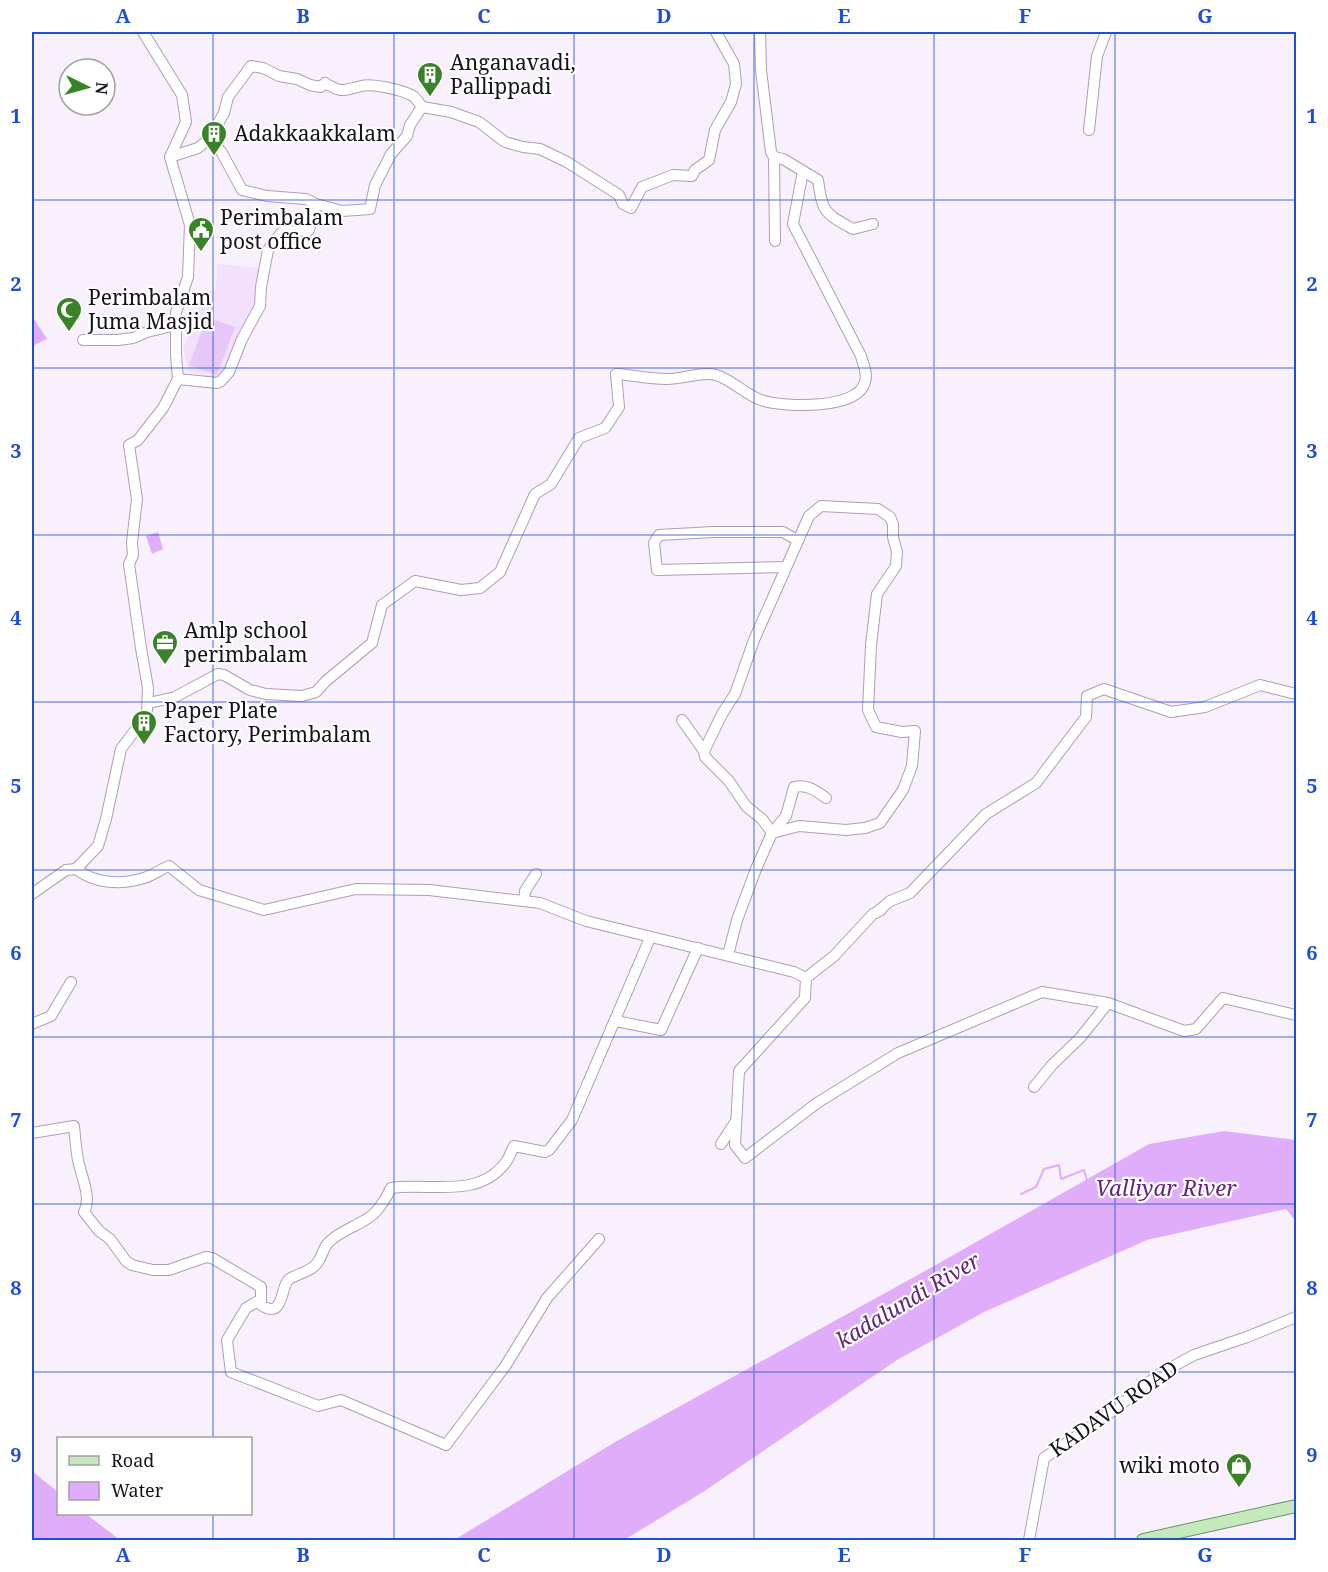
<svg xmlns="http://www.w3.org/2000/svg" width="1328" height="1572" font-family="'Noto Serif',serif">
<rect width="100%" height="100%" fill="#f8f0fc"/>
<path fill="#f3e0fd" d="M217,264L262,268L257,309L220,379L189,372L183,349L196,319L199,293L216,291Z"/>
<path fill="#e7c7f9" d="M207,317L235,327L217,375L189,365Z"/>
<g fill="#e0adfb">
<path d="M32,316L47,339L32,346Z"/>
<path d="M158,532L163,549L152,554L146,536Z"/>
<path d="M1224,1131L1296,1140V1222L1286,1209L1147,1240L984,1312L897,1360L703,1492L624,1540H454L615,1442L934,1266L1149,1144Z"/>
<path d="M32,1471L58,1492V1514H86L120,1540H32Z"/>
</g>
<g fill="none" stroke-linecap="round" stroke-linejoin="round">
<path stroke="#e0adfb" stroke-width="2" d="M1021,1194L1036,1187L1044,1169L1059,1165L1061,1179L1084,1170L1087,1180"/>
<defs>
<g id="minor">
<path d="M760,32L761,70L771,152L774,157L775,241"/>
<path d="M422,107L451,112L479,122L505,142L523,147L540,149L567,162L619,195L623,204L631,208L642,187L673,175L692,176L695,170L709,160L715,130L731,102L736,84L734,64L716,32"/>
<path d="M1089,130L1097,56L1106,32"/>
<path d="M210,138L222,153L242,190L267,196L306,199L316,204"/>
<path d="M170,157L198,148L210,138L224,113L228,97L251,66L263,68L279,76L297,79L310,85L321,87L325,83C343,94 344,90 361,86C372,83 403,90 413,96C416,98 419,103 422,107"/>
<path d="M774,157L783,159L818,180C823,213 823,212 853,229L873,224"/>
<path d="M83,340H118L133,338L147,332L176,325"/>
<path d="M178,379L217,383L221,381L229,372L242,339L260,306L261,287L268,250L282,232L309,230L316,204L342,211L370,209L375,185L391,154L407,136L410,125L422,107"/>
<path d="M786,567L657,570L654,543L659,535L713,532H783L797,540"/>
<path d="M149,703L175,697L218,674L224,675L250,690L266,694L302,696L316,692L326,681L372,643L382,605L415,581L461,590L480,588L500,572L535,494L551,484L579,438L605,428L619,407L616,374C632,375 649,379 666,379C679,380 703,371 716,375C733,380 746,396 764,401C785,407 858,410 865,382C868,374 863,364 861,356L793,224L803,171"/>
<path d="M682,720L704,751"/>
<path d="M772,833L786,816L794,787C807,784 815,790 826,798"/>
<path d="M76,869L98,846L106,819L121,749L145,717L147,710L148,688L141,648L129,564L133,555L132,542L137,499L129,445L138,440L163,408L178,379L176,355V312L188,277L190,225L170,157L186,122L182,95L143,32"/>
<path d="M32,894L66,870L76,869C95,884 121,885 144,878C152,876 161,869 169,866L199,890L264,910L356,889L429,890L540,903L586,921L794,972L806,978L805,998L739,1071L735,1145L745,1158L817,1103L898,1053L1042,992L1108,1003L1184,1031L1196,1029L1223,998L1296,1015"/>
<path d="M524,901L525,891L536,874"/>
<path d="M876,913L890,901L910,893L986,814L1036,783L1086,717L1087,696L1104,689L1171,712L1205,707L1260,685L1296,694"/>
<path d="M728,955L737,920L756,869L772,833L762,819L746,806L729,781L705,757L704,751L722,714L735,694L754,640L809,516L821,506L878,509L890,517L893,524V537L897,552L896,566L877,594L871,645L868,710L876,727L902,732L915,731L912,766L903,790L880,823L865,828L846,830L799,826L772,833"/>
<path d="M806,978L834,956L873,914L881,910"/>
<path d="M616,1021L661,1030L698,948"/>
<path d="M32,1024L51,1016L71,982"/>
<path d="M1034,1087L1052,1065L1080,1038L1108,1003"/>
<path d="M32,1133L74,1126C75,1137 76,1149 78,1160C81,1176 92,1197 84,1212L99,1231L110,1239L126,1261L132,1265L153,1270H169L206,1257L212,1258L261,1287V1305C286,1321 279,1283 291,1278C300,1273 312,1271 318,1262C323,1255 323,1247 329,1242C339,1232 354,1227 365,1220C376,1215 386,1199 391,1188C429,1182 478,1200 506,1162C510,1157 511,1151 514,1146L545,1152L549,1150L572,1120L650,938"/>
<path d="M721,1144L736,1121"/>
<path d="M260,1300L246,1308L227,1340L231,1372L318,1406L341,1400L446,1445L506,1365L547,1298L599,1239"/>
<path d="M1029,1540L1044,1458L1098,1422L1161,1373L1194,1355L1247,1337L1296,1317"/>
</g>
<path id="major" d="M1143,1540L1296,1506"/>
</defs>
<use href="#minor" stroke="#ae9db9" stroke-width="12"/>
<use href="#major" stroke="#6f9468" stroke-width="14"/>
<use href="#minor" stroke="#fff" stroke-width="10"/>
<use href="#major" stroke="#c5e9bd" stroke-width="12"/>
</g>
<path fill="none" stroke="#1d4ed8" stroke-width="1.5" stroke-opacity="0.55" d="M213,32V1438M394,32V1540M574,32V1540M754,32V1540M934,32V1540M1115,32V1540M32,200H1296M32,368H1296M32,535H1296M32,702H1296M32,870H1296M32,1037H1296M32,1204H1296M32,1372H1296M213,1514V1540"/>
<defs>
<symbol id="building-pin" viewBox="-11 -11 22 30"><path d="M0 17L-7.5 6A9.5 9.5 0 1 1 7.5 6Z" fill="#3a8228" stroke="#fff"/><path d="M-4-6H4V6H1V3H-1V6H-4ZM-2.5-4.3h1.7v1.8h-1.7ZM.8-4.3h1.7v1.8H.8ZM-2.5-1h1.7V.8h-1.7ZM.8-1h1.7V.8H.8Z" fill="#fff"/></symbol>
<symbol id="civic-pin" viewBox="-11 -11 22 30"><path d="M0 17L-7.5 6A9.5 9.5 0 1 1 7.5 6Z" fill="#3a8228" stroke="#fff"/><path d="M-.6-6.5H3V-4.5H.6V-3L4-1V1h2V6H-6V1h2V-1L-.6-3ZM-1.2 2.5V6h2.4V2.5Z" fill="#fff"/></symbol>
<symbol id="mosque-pin" viewBox="-11 -11 22 30"><path d="M0 17L-7.5 6A9.5 9.5 0 1 1 7.5 6Z" fill="#3a8228" stroke="#fff"/><path d="M3.5-4.9A6 6 0 1 0 3.5 4.9A5 5 0 1 1 3.5-4.9Z" fill="#fff"/></symbol>
<symbol id="office-pin" viewBox="-11 -11 22 30"><path d="M0 17L-7.5 6A9.5 9.5 0 1 1 7.5 6Z" fill="#3a8228" stroke="#fff"/><path d="M-6-3h4V-5.5h4V-3h4V5H-6ZM-1-4.5V-3h2v-1.5ZM-6 0V1H6V0Z" fill="#fff"/></symbol>
<symbol id="shop-pin" viewBox="-11 -11 22 30"><path d="M0 17L-7.5 6A9.5 9.5 0 1 1 7.5 6Z" fill="#3a8228" stroke="#fff"/><path d="M-5-2.5h2.3a2.7 3.5 0 0 1 5.4 0H5L5.5 6h-11ZM-1.5-2.5h3a1.5 2.3 0 0 0-3 0Z" fill="#fff"/></symbol>
</defs>
<g fill-rule="evenodd">
<use href="#building-pin" x="415" y="60" width="30" height="40"/>
<use href="#building-pin" x="199" y="119" width="30" height="40"/>
<use href="#civic-pin" x="186" y="215" width="30" height="40"/>
<use href="#mosque-pin" x="54" y="295" width="30" height="40"/>
<use href="#office-pin" x="150" y="628" width="30" height="40"/>
<use href="#building-pin" x="129" y="708" width="30" height="40"/>
<use href="#shop-pin" x="1224" y="1451" width="30" height="40"/>
</g>
<g text-anchor="middle" stroke-width="4.5" stroke-linejoin="round" paint-order="stroke">
<g font-size="21" fill="#17111b" stroke="#fff" text-anchor="start">
<text x="450" y="70">Anganavadi,<tspan x="450" dy="24">Pallippadi</tspan></text>
<text x="234" y="141">Adakkaakkalam</text>
<text x="220" y="225">Perimbalam<tspan x="220" dy="24">post office</tspan></text>
<text x="88" y="305">Perimbalam<tspan x="88" dy="24">Juma Masjid</tspan></text>
<text x="184" y="638">Amlp school<tspan x="184" dy="24">perimbalam</tspan></text>
<text x="164" y="718">Paper Plate<tspan x="164" dy="24">Factory, Perimbalam</tspan></text>
<text x="1220" y="1473" text-anchor="end">wiki moto</text>
</g>
<g font-size="21" fill="#17111b" stroke="#fff">
<text transform="translate(1114 1409) rotate(-35)" y="7">KADAVU ROAD</text>
</g>
<g font-size="22" font-style="italic" fill="#62247d" stroke="#fff">
<text x="1166" y="1196">Valliyar River</text>
<text transform="translate(908 1300) rotate(-31)" y="8">kadalundi River</text>
</g>
</g>
<rect width="1328" height="1572" fill="none" stroke="#ffffff" stroke-width="66"/>
<rect x="57" y="1437" width="195" height="78" fill="#ffffff" stroke="#a2a0a4" stroke-width="1.5"/>
<rect x="69" y="1456" width="30" height="9" fill="#c5e9bd" stroke="#a2a0a4" stroke-width="1.5"/>
<text x="111" y="1467" font-size="18" fill="#17111b">Road</text>
<rect x="69" y="1482" width="30" height="18" fill="#e0adfb" stroke="#a2a0a4" stroke-width="1.5"/>
<text x="111" y="1497" font-size="18" fill="#17111b">Water</text>
<g transform="translate(87 87) rotate(95)"><circle r="28" fill="#ffffff" stroke="#a2a0a4" stroke-width="1.5"/>
<path d="M0-4.5L10 22L0 15L-10 22Z" fill="#3a8228"/>
<text y="-9" font-size="16" font-weight="bold" text-anchor="middle" fill="#17111b">N</text>
</g>
<rect x="33" y="33" width="1262" height="1506" fill="none" stroke="#1d4ed8" stroke-width="2"/>
<g font-size="20" text-anchor="middle" font-weight="bold" fill="#1d4ed8">
<text x="123" y="23">A</text>
<text x="303" y="23">B</text>
<text x="484" y="23">C</text>
<text x="664" y="23">D</text>
<text x="844" y="23">E</text>
<text x="1025" y="23">F</text>
<text x="1205" y="23">G</text>
<text x="16" y="123">1</text>
<text x="1312" y="123">1</text>
<text x="16" y="291">2</text>
<text x="1312" y="291">2</text>
<text x="16" y="458">3</text>
<text x="1312" y="458">3</text>
<text x="16" y="625">4</text>
<text x="1312" y="625">4</text>
<text x="16" y="793">5</text>
<text x="1312" y="793">5</text>
<text x="16" y="960">6</text>
<text x="1312" y="960">6</text>
<text x="16" y="1127">7</text>
<text x="1312" y="1127">7</text>
<text x="16" y="1295">8</text>
<text x="1312" y="1295">8</text>
<text x="16" y="1462">9</text>
<text x="1312" y="1462">9</text>
<text x="123" y="1562">A</text>
<text x="303" y="1562">B</text>
<text x="484" y="1562">C</text>
<text x="664" y="1562">D</text>
<text x="844" y="1562">E</text>
<text x="1025" y="1562">F</text>
<text x="1205" y="1562">G</text>
</g>
</svg>
